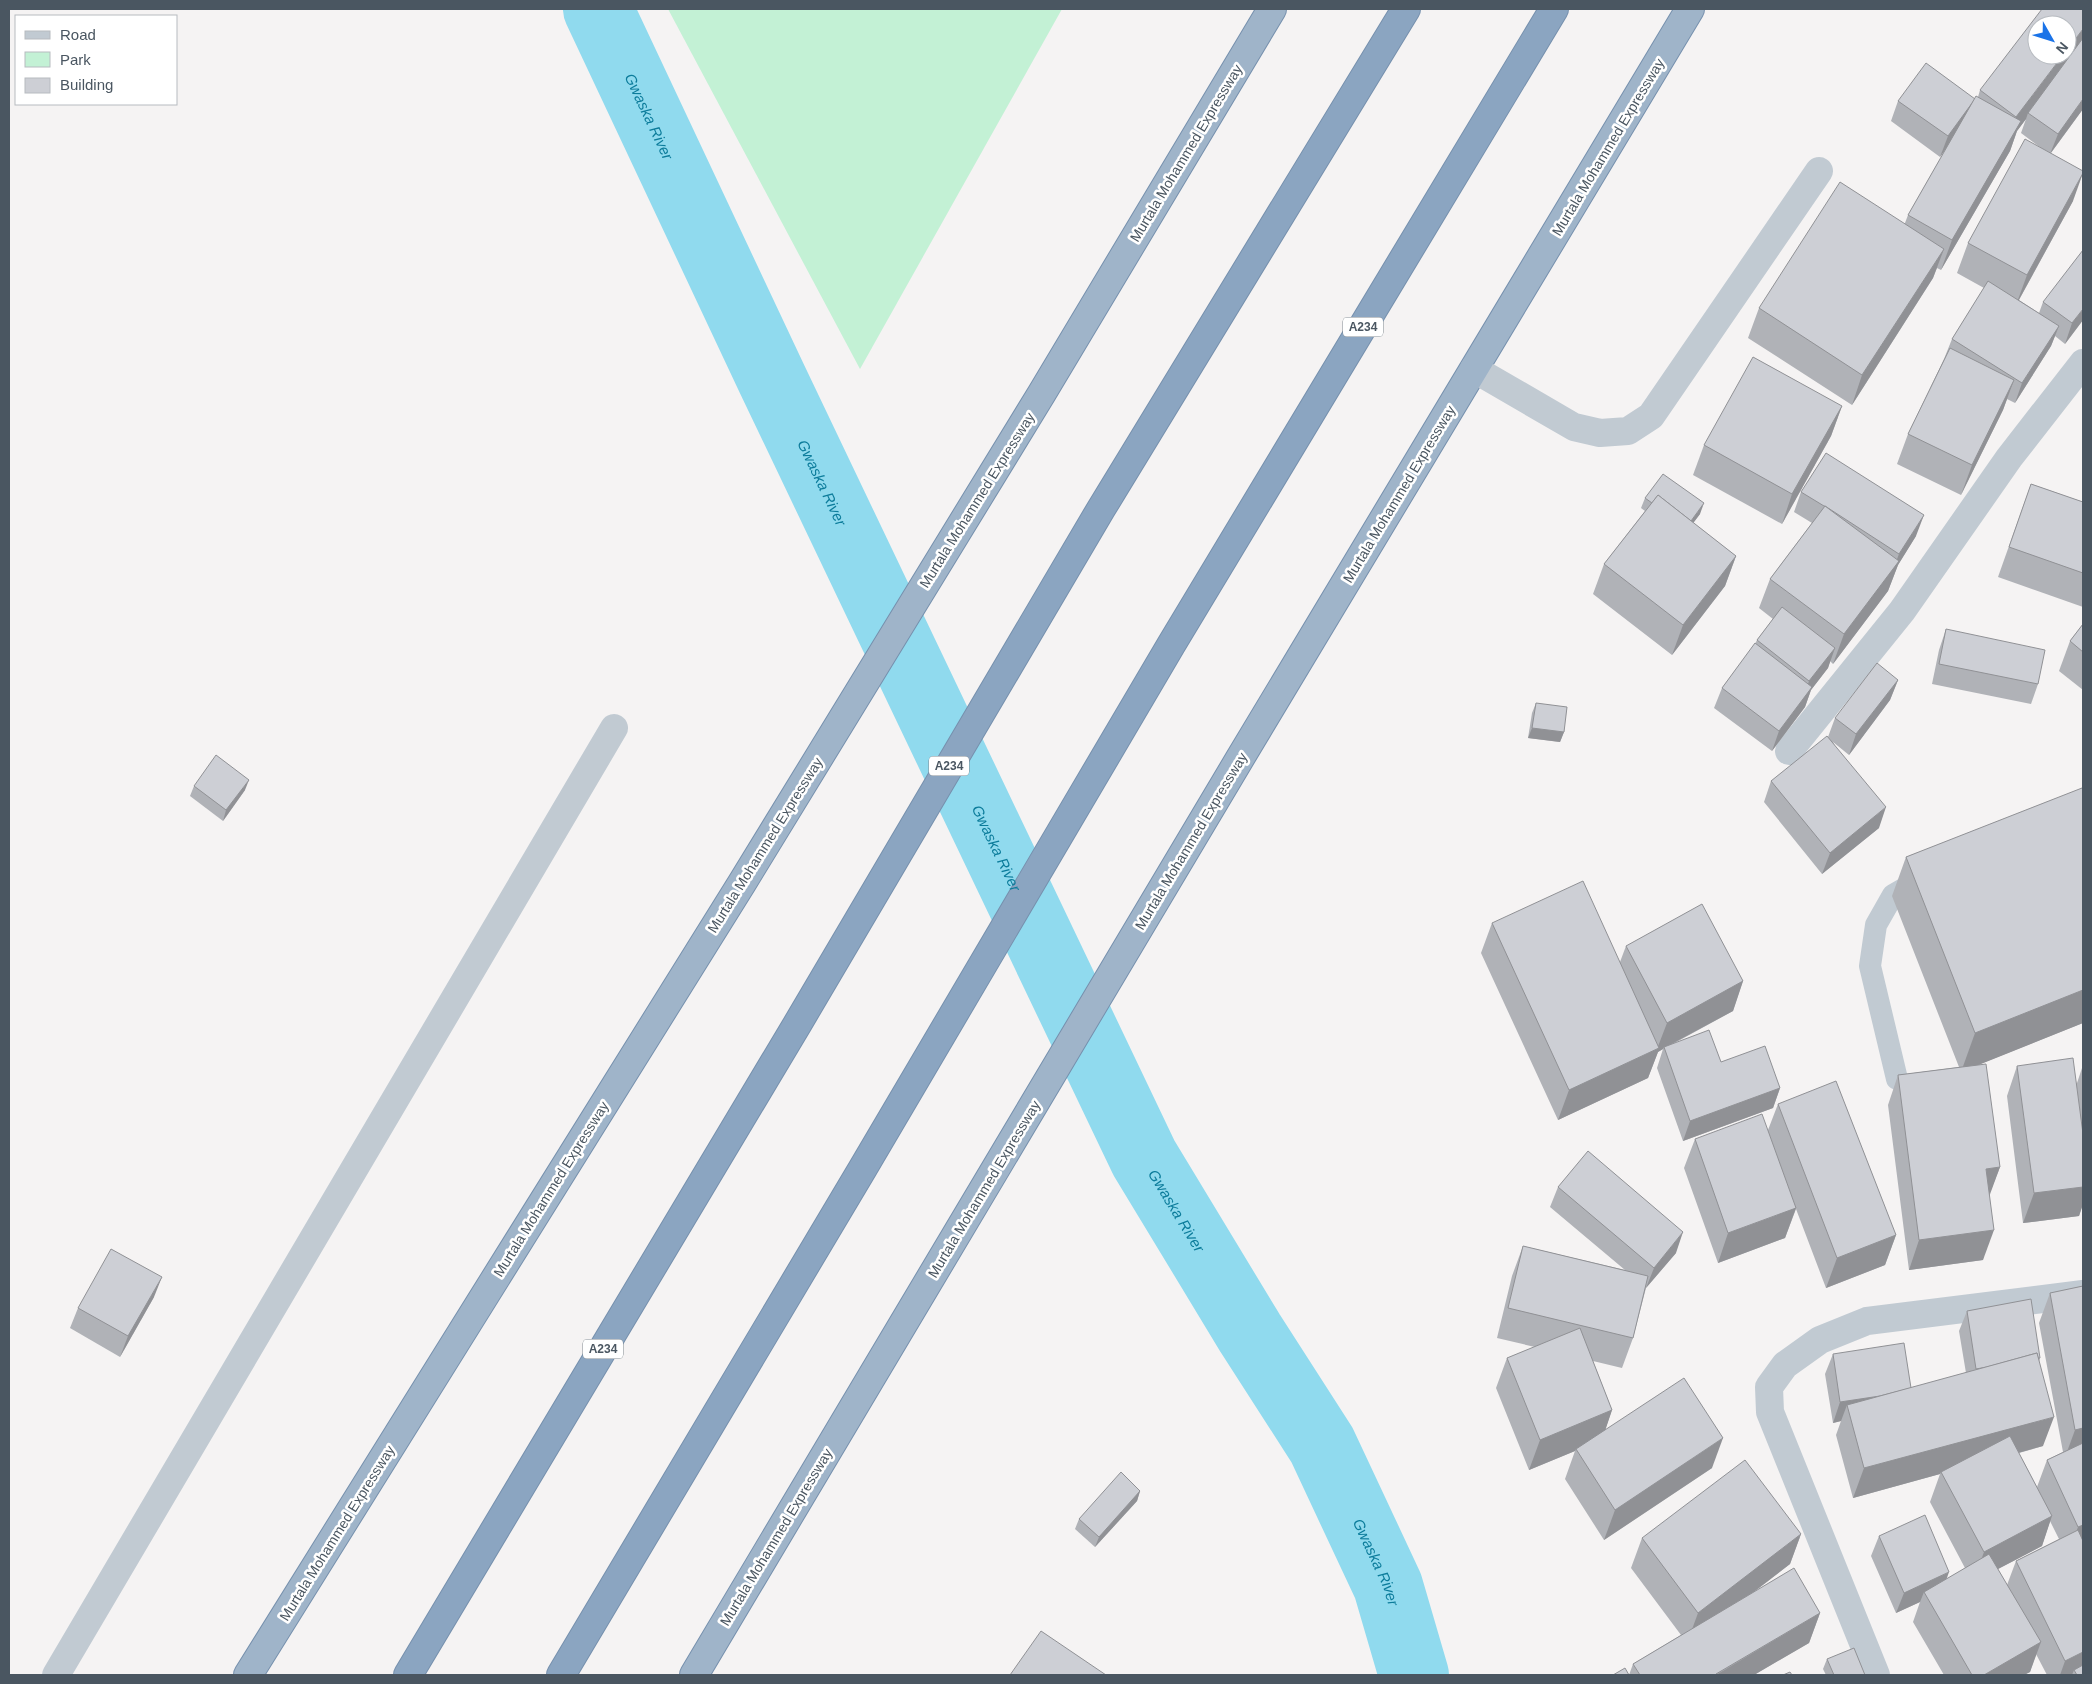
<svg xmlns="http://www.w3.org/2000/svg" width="2092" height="1684" font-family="Arial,sans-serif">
<rect width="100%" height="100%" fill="#f5f3f3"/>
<path fill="#c3f1d5" d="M668,9H1062L860,369Z"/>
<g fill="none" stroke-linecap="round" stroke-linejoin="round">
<path stroke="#90daee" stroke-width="70" id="s1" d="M598,9L772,379L1144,1158L1250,1333L1322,1445L1388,1586L1414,1675"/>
<defs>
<g id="trunk">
<path d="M248,1675L742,883L1042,393L1272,9"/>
<path d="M694,1675L1239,760L1690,9"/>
</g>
<g id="motorway">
<path d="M408,1675L798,1023L1101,509L1406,9"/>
<path d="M561,1675L863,1168L1171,645L1554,9"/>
</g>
</defs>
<use href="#trunk" stroke="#7690ad" stroke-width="30"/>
<use href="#motorway" stroke="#7690ad" stroke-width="30"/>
<path stroke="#c1cad2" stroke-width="22" d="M1897,1079L1870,966L1876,925L1893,895L1919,880"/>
<g stroke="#c1cad2" stroke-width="28">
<path d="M1474,369L1574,427L1600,433L1628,431L1651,416L1819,171"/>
<path d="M1789,751L1902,611L2009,458L2083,363"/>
<path d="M56,1675L614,728"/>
<path d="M1876,1675L1770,1412L1769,1387L1785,1365L1820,1340L1867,1321L2083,1294"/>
</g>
<use href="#trunk" stroke="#9fb4c9" stroke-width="28"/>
<use href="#motorway" stroke="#8ba5c1" stroke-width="28"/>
</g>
<g fill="#b0b2b7" fill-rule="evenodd">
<path d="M1980,90L2083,109L2051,153L2073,201L2019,300L2039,313L2043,302L2083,320L2065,344L2055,336L2051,346L2015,403L2007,399L2003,410L1961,495L1897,464L1908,434L1944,359L1952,339L1984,288L1957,273L1968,243L2041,148L2021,133L2026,119L2017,131L2010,151L1941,270L1937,268L1933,278L1852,405L1748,338L1759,308L1905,223L1908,215L1946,149L1940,157L1891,121L1898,101L1975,99L1978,97Z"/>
<path d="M1842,406L1831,436L1782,524L1693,475L1704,445Z"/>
<path d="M2031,484L2083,502V607L1998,577Z"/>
<path d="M1801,492L1916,536L1898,565L1888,591L1833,664L1830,661L1828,668L1811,690L1805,707L1772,751L1714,708L1722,688L1755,644L1757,640L1773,619L1759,608L1770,579L1812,523L1794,512Z"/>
<path d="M1645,498L1700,514L1693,523L1736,556L1725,586L1672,655L1593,594L1604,564L1645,511L1641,508Z"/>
<path d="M2083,624V690L2059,671L2070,641Z"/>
<path d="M1946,629L2038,684L2031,704L1932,684L1939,650Z"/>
<path d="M1898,680L1890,700L1849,755L1833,742L1879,828L1822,874L1764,802L1771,781L1828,737L1835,718Z"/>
<path d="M1536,703L1564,732L1560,742L1528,738L1532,713Z"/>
<path d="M194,786L245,790L223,821L190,796Z"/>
<path d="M2083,790V1023L1980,1064L2000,1167L1989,1195L1983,1260L1909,1270L1888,1105L1898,1075L1959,1067L1892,896L1906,857Z"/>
<path d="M1492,923L1620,962L1626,946L1743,981L1733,1011L1671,1045L1721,1062L1780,1088L1773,1108L1683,1141L1657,1068L1663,1049L1658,1052L1648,1078L1558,1120L1481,953Z"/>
<path d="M2083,1065V1204L2079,1216L2023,1223L2007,1096L2017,1066L2077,1083Z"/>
<path d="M1778,1104L1896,1235L1885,1265L1826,1288L1796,1209L1785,1238L1718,1263L1684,1168L1695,1139L1768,1130Z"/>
<path d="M1558,1187L1676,1253L1646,1288L1633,1338L1622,1368L1593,1361L1612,1410L1605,1430L1712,1468L1604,1540L1565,1479L1575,1451L1529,1470L1496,1388L1507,1358L1535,1347L1497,1338L1512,1276L1523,1246L1625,1270L1550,1207Z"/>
<path d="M2083,1286V1675H2047L2036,1654L2030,1672L2024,1675H1944L1913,1622L1920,1602L1896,1613L1871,1556L1879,1536L1947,1579L1965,1568L1930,1502L1940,1474L1853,1498L1836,1435L1841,1421L1833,1423L1825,1374L1833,1354L1911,1388L1966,1373L1959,1331L1967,1311L2040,1358L2039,1362L2043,1446L2019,1453L2037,1487L2047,1460L2063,1452L2039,1323L2050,1293ZM2050,1521L2059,1539L2016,1561L2007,1585L1998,1569L2042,1546Z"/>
<path d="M154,1297L120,1357L70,1328L78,1308Z"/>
<path d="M1140,1491L1137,1501L1095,1547L1075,1529L1079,1519Z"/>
<path d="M1801,1534L1790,1564L1754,1592L1820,1613L1809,1643L1754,1675H1613H1629L1633,1664L1681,1635L1631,1568L1642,1538Z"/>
<path d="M1827,1659L1865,1675H1826L1823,1669Z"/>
</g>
<g fill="#909195">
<path d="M2083,29V45L2028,113L2026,119L2017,131L2010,151L1941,270L1952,240L2005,147L2016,117L2063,55H2067V50Z"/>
<path d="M1975,99L1967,119L1940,157L1948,136Z"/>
<path d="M2083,99V109L2050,154L2058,134Z"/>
<path d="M2083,173L2073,201L2016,305L2027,275Z"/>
<path d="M1944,249L1933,278L1852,405L1862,375Z"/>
<path d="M2083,309V320L2065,344L2072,323Z"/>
<path d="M2059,326L2051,346L2015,403L2022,383Z"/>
<path d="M2014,380L2003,410L1961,495L1972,465Z"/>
<path d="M1842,406L1831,436L1782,524L1792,494Z"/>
<path d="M1704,503L1700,514L1682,538L1686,528Z"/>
<path d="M1924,515L1916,536L1898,565L1888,591L1833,664L1844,634L1894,567L1899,554Z"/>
<path d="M1736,556L1725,586L1672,655L1683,625Z"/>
<path d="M1835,648L1828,668L1811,690L1805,707L1772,751L1779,731L1803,699L1809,681Z"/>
<path d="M1898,680L1890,700L1849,755L1856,734Z"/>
<path d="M1532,728L1564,732L1560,742L1528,738Z"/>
<path d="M249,780L245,790L223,821L226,810Z"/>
<path d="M1886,807L1879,828L1822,874L1830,853Z"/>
<path d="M1743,981L1733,1011L1664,1048V1047L1663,1049L1658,1052L1648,1078L1558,1120L1569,1090L1657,1049L1667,1023Z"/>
<path d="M2083,990V1023L1961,1072L1975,1033Z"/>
<path d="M1780,1088L1773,1108L1683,1141L1690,1121Z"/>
<path d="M2000,1167L1989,1197L1986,1169Z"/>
<path d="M2083,1187V1204L2079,1216L2023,1223L2034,1193Z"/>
<path d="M1796,1208L1785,1238L1718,1263L1728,1233Z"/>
<path d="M1994,1230L1983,1260L1909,1270L1919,1240Z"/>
<path d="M1683,1232L1676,1253L1646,1288L1654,1268Z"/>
<path d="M1896,1235L1885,1265L1826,1288L1837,1258Z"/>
<path d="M162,1277L154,1297L120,1357L128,1336Z"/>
<path d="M1911,1391L1847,1405L1841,1421L1833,1423L1840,1402Z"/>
<path d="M1612,1410L1602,1440L1576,1449L1575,1451L1529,1470L1540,1440Z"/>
<path d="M2054,1417L2043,1446L1942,1474L1941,1472L1940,1474L1853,1498L1864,1468Z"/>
<path d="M2083,1428V1456L2064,1460L2075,1430Z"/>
<path d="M1723,1438L1712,1468L1604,1540L1615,1510Z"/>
<path d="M1140,1491L1137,1501L1095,1547L1099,1537Z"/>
<path d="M2052,1516L2042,1546L1973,1582L1984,1552Z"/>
<path d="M2083,1525V1549L2067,1557L2078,1527Z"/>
<path d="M1801,1534L1790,1564L1687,1643L1698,1613Z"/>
<path d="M1949,1572L1942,1592H1924L1920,1602L1896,1613L1904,1593Z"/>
<path d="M1820,1613L1809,1643L1754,1675H1716Z"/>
<path d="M2041,1642L2030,1672L2024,1675H1984Z"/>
<path d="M2083,1652V1675L2074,1670L2072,1675H2060L2065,1661Z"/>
</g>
<g fill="#cdcfd5" stroke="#909195">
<path d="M2042,9H2083V29L2067,50V25H2037V55H2063L2016,117L1980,90Z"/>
<path d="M2083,38V99L2058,134L2028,113Z"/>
<path d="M1926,63L1975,99L1948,136L1898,101Z"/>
<path d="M1976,96L2021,121L1952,240L1908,215Z"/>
<path d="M2025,139L2083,171V173L2027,275L1968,243Z"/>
<path d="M1840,182L1944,249L1862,375L1759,308Z"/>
<path d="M2083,250V309L2072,323L2043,302Z"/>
<path d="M1988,281L2059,326L2022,383L1952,339Z"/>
<path d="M1950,348L2014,380L1972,465L1908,434Z"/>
<path d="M1753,357L1842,406L1792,494L1704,445Z"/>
<path d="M1826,453L1924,515L1899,554L1825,506H1824L1801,492Z"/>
<path d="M1663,474L1704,503L1691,521L1658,495L1652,503L1645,498Z"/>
<path d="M2031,484L2083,502V573L2009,547Z"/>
<path d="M1658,495L1736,556L1683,625L1604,564Z"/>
<path d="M1825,506L1899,561L1844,634L1770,579Z"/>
<path d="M1782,607L1835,648L1809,681L1757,640Z"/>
<path d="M2083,624V652L2070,641Z"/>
<path d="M1946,629L2045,650L2038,684L1939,664Z"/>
<path d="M1755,643L1812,687L1779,731L1722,688Z"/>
<path d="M1877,663L1898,680L1856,734L1835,718Z"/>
<path d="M1536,703L1567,707L1564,732L1532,728Z"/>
<path d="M1827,736L1886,807L1830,853L1771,781Z"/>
<path d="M216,755L249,780L226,810L194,786Z"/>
<path d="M2082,788L2083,790V990L1975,1033L1906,857Z"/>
<path d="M1583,881L1659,1048L1569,1090L1492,923Z"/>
<path d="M1702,904L1743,981L1667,1023L1626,946Z"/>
<path d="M1709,1030L1721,1062L1765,1046L1780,1088L1690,1121L1664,1047Z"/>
<path d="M2073,1058L2083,1134V1187L2034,1193L2017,1066Z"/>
<path d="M1986,1064L2000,1167L1986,1169L1994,1230L1919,1240L1898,1075Z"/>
<path d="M1836,1081L1896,1235L1837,1258L1778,1104Z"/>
<path d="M1762,1114L1796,1208L1728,1233L1695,1139Z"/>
<path d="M1588,1151L1683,1232L1654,1268L1558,1187Z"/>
<path d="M1523,1246L1648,1276L1633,1338L1508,1308Z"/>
<path d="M111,1249L162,1277L128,1336L78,1308Z"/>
<path d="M2083,1286V1428L2075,1430L2050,1293Z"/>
<path d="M2031,1299L2040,1358H2038L2037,1353L1987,1367L1976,1369L1967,1311Z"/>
<path d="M1580,1328L1612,1410L1540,1440L1507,1358Z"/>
<path d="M1904,1343L1911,1388L1880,1396L1840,1402L1833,1354Z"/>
<path d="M2037,1353L2054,1417L1864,1468L1847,1405Z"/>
<path d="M1684,1378L1723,1438L1615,1510L1576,1449Z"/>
<path d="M2010,1436L2052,1516L1984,1552L1941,1472Z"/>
<path d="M2083,1443V1525L2078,1527L2047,1460Z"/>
<path d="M1745,1460L1801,1534L1698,1613L1642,1538Z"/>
<path d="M1121,1472L1140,1491L1099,1537L1079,1519Z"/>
<path d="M1925,1515L1949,1572L1904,1593L1879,1536Z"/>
<path d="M2078,1530L2083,1541V1652L2065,1661L2016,1561Z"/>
<path d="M1989,1554L2041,1642L1984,1675H1972L1924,1592Z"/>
<path d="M1794,1568L1820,1613L1716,1674V1675H1640L1633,1664Z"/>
<path d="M1041,1631L1106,1675H1010Z"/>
<path d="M1854,1648L1865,1675H1834L1827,1659Z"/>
<path d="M2083,1665V1675H2077L2074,1670Z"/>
<path d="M1625,1668L1629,1675H1613Z"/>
<path d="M1790,1672L1792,1675H1783Z"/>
</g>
<g text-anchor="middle" stroke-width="5" stroke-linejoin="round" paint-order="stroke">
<g fill="#fff" stroke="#808990" stroke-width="1">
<rect x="1343" y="317.5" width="40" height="19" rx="4"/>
<rect x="929" y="756.5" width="40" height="19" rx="4"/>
<rect x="583" y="1339.5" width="40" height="19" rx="4"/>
</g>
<g font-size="12" font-weight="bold" fill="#4a5661">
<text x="1363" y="331">A234</text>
<text x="949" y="770">A234</text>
<text x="603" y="1353">A234</text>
</g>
<g font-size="14" fill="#4a5661" stroke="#fff">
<text transform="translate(1608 147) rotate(-59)" y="5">Murtala Mohammed Expressway</text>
<text transform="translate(1186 153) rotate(-59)" y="5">Murtala Mohammed Expressway</text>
<text transform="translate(1399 494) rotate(-59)" y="5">Murtala Mohammed Expressway</text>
<text transform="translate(977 500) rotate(-58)" y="5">Murtala Mohammed Expressway</text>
<text transform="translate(1191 841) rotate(-59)" y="5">Murtala Mohammed Expressway</text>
<text transform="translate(765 845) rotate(-58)" y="5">Murtala Mohammed Expressway</text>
<text transform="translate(551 1189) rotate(-58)" y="5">Murtala Mohammed Expressway</text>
<text transform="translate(984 1189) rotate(-59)" y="5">Murtala Mohammed Expressway</text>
<text transform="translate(337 1533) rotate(-58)" y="5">Murtala Mohammed Expressway</text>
<text transform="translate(776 1537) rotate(-59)" y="5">Murtala Mohammed Expressway</text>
</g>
<g font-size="15" font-style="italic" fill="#0c7c9b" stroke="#fff">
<text dy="5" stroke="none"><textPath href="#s1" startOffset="119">Gwaska River</textPath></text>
<text dy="5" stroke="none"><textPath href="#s1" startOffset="524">Gwaska River</textPath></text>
<text dy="5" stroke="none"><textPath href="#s1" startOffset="929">Gwaska River</textPath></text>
<text dy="5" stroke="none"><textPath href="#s1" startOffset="1334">Gwaska River</textPath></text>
<text dy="5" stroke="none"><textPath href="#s1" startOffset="1739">Gwaska River</textPath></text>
</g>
</g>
<rect width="2092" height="1684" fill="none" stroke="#4a5661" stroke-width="20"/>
<rect x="15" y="15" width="162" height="90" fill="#ffffff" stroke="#b7bbc0"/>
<rect x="25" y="31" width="25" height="8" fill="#c1cad2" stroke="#b7bbc0"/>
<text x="60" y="40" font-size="15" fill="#4a5661">Road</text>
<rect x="25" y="52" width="25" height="15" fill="#c3f1d5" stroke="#b7bbc0"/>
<text x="60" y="65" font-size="15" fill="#4a5661">Park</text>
<rect x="25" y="78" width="25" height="15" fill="#cdcfd5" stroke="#b7bbc0"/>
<text x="60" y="90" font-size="15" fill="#4a5661">Building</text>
<g transform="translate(2052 40) rotate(129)"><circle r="24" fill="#ffffff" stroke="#b7bbc0"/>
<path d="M0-4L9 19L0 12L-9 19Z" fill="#1a73e8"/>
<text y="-8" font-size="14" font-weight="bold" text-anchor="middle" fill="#4a5661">N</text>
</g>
</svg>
